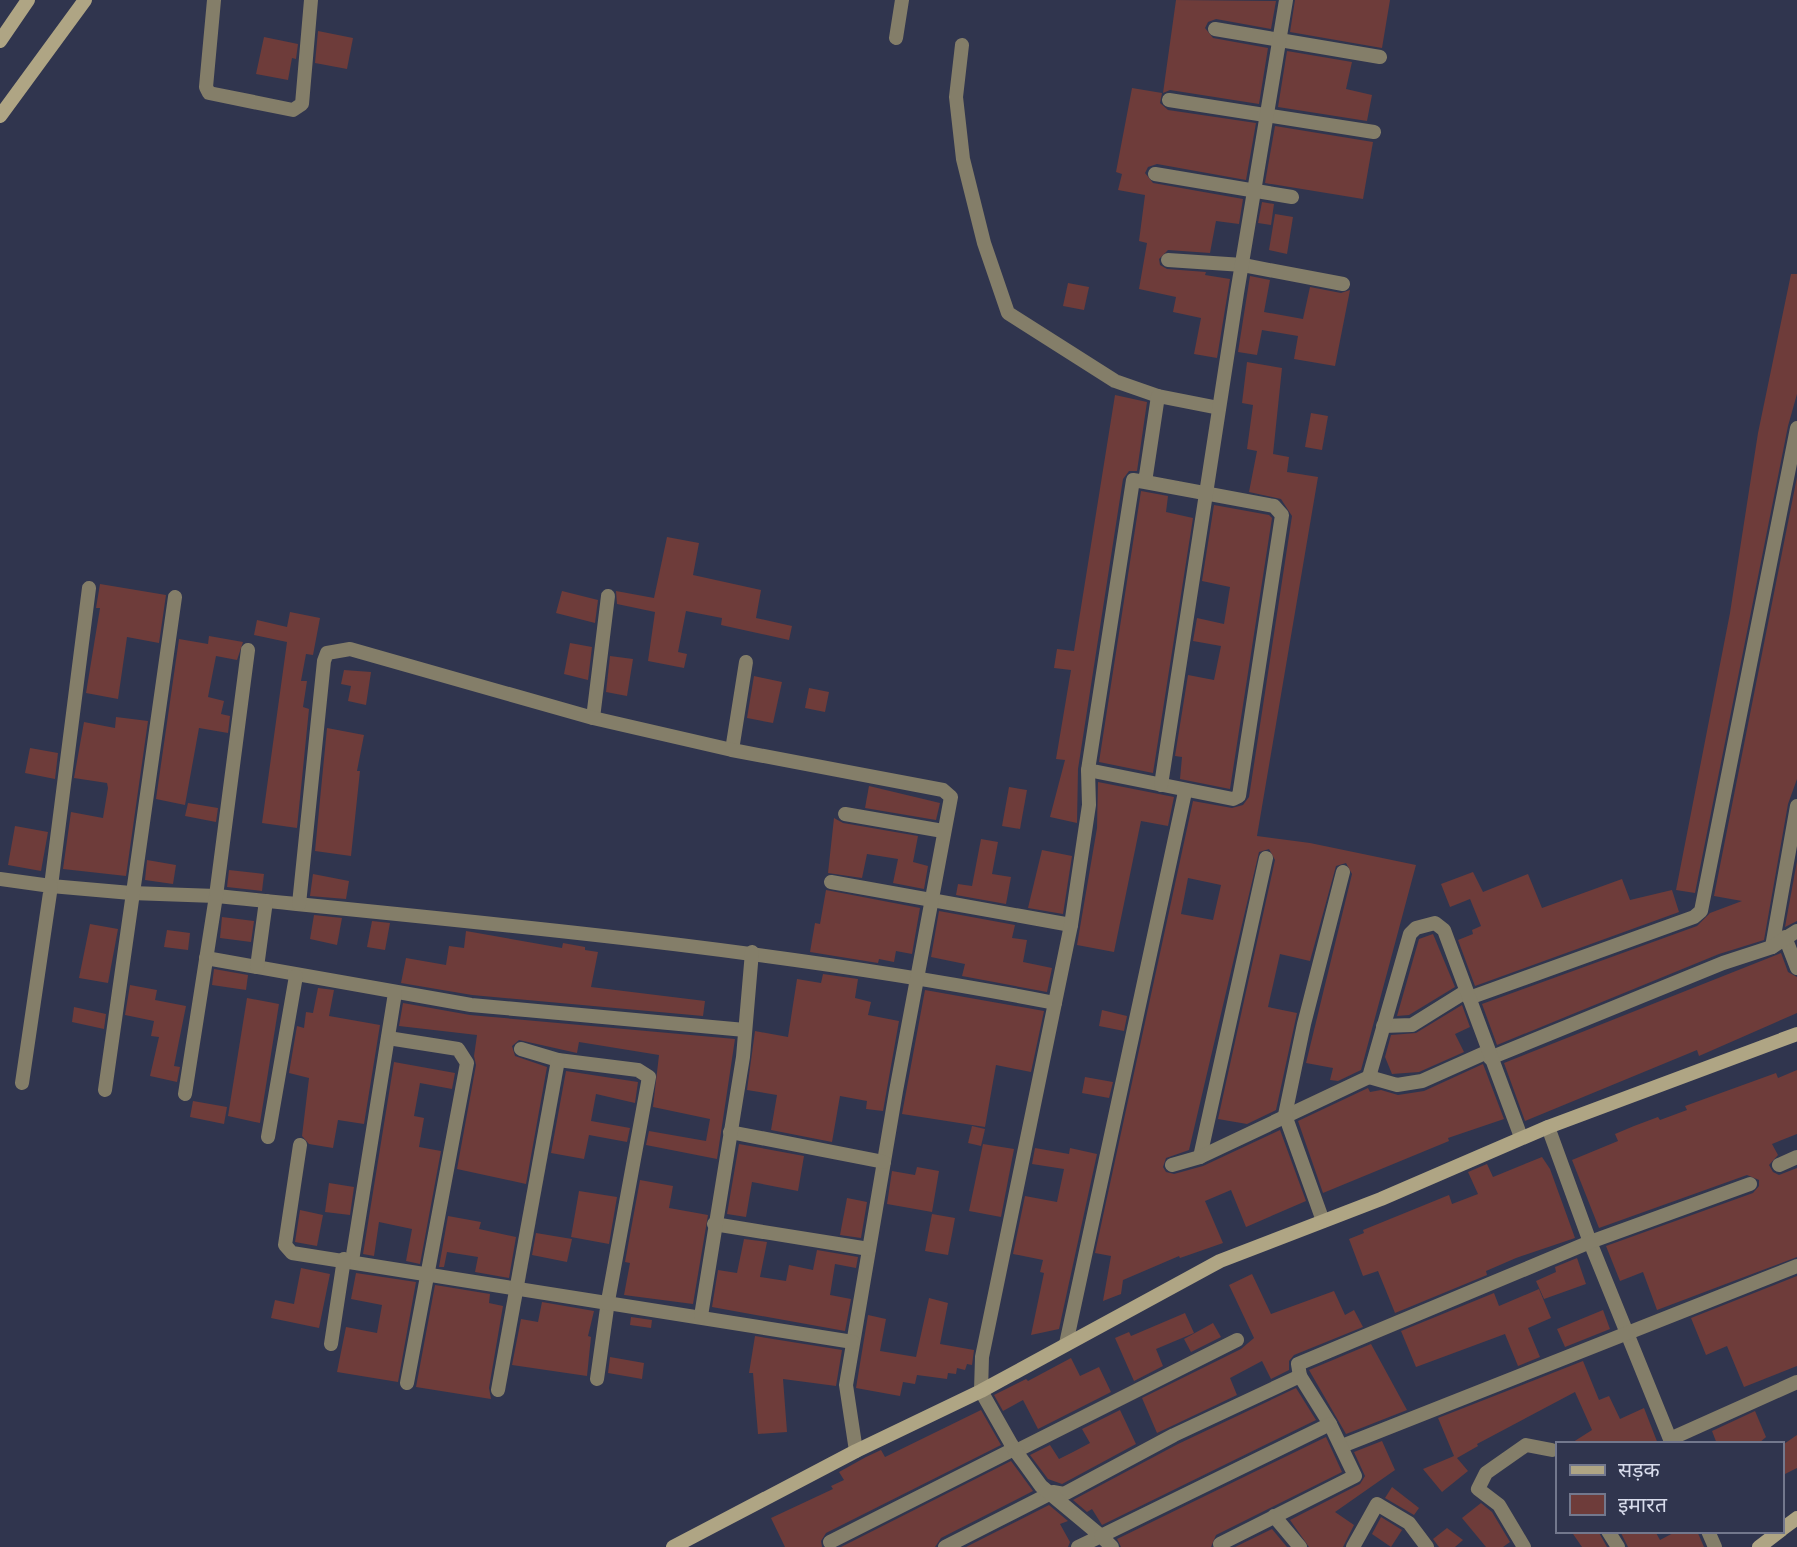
<svg xmlns="http://www.w3.org/2000/svg" width="1797" height="1547" font-family="'Alegreya Sans','Noto Sans Devanagari',sans-serif">
<rect width="100%" height="100%" fill="#30354e"/>
<g fill="#6e3c3a" fill-rule="evenodd">
<path d="M1176,0L1276,1L1271,29L1216,19L1208,22L1205,28L1213,38L1268,48L1259,104L1170,90L1163,93Z"/>
<path d="M1295,0H1390L1382,48L1290,32Z"/>
<path d="M318,31L353,38L347,69L315,63Z"/>
<path d="M264,37L298,44L296,59L292,58L288,80L256,74Z"/>
<path d="M1287,51L1352,62L1346,89L1372,95L1367,121L1278,107Z"/>
<path d="M1132,88L1162,93L1160,103L1168,110L1256,123L1246,180L1157,164L1148,167L1145,173L1153,183L1243,199L1239,224L1216,221L1210,253L1168,250L1159,259L1160,265L1167,269L1206,272L1205,275L1230,279L1217,358L1194,354L1201,318L1173,312L1176,297L1139,289L1147,243L1139,241L1145,195L1118,190L1122,174L1116,172Z"/>
<path d="M1275,126L1373,142L1363,199L1265,183Z"/>
<path d="M1262,202L1274,204L1271,225L1258,223Z"/>
<path d="M1275,214L1293,217L1287,254L1269,250Z"/>
<path d="M1791,274H1797V394L1788,426L1695,893L1676,890L1730,613L1758,433Z"/>
<path d="M1250,276L1270,280L1264,312L1303,319L1310,287L1341,293L1350,290L1335,366L1294,359L1298,336L1262,330L1257,355L1238,352Z"/>
<path d="M1068,283L1089,287L1084,310L1063,306Z"/>
<path d="M1247,362L1282,368L1273,454L1289,457L1287,472L1318,477L1257,836L1310,843L1416,865L1361,1070L1338,1081L1330,1080L1333,1068L1306,1063L1352,874L1346,863L1336,866L1310,961L1280,954L1268,1007L1297,1013L1276,1110L1247,1124L1218,1119L1275,860L1269,849L1259,852L1189,1150L1166,1158L1163,1167L1166,1172L1174,1174L1203,1166L1280,1130L1306,1201L1246,1227L1231,1190L1205,1201L1223,1243L1180,1258L1179,1256L1123,1280L1121,1294L1103,1301L1111,1256L1095,1253L1193,801L1232,808L1243,805L1249,797L1292,516L1281,499L1249,492L1257,451L1247,449L1253,405L1242,403ZM1188,878L1221,885L1213,920L1181,914Z"/>
<path d="M1115,395L1147,402L1137,471H1129L1123,479L1078,769L1077,823L1050,817L1065,760L1056,759L1071,670L1054,668L1057,649L1074,651Z"/>
<path d="M1311,413L1328,416L1322,450L1305,447Z"/>
<path d="M1797,477V779L1788,804L1764,940L1719,954L1497,1045L1482,1004L1697,926L1710,913L1742,901L1714,896Z"/>
<path d="M1141,491L1168,496L1166,512L1193,518L1153,773L1099,762Z"/>
<path d="M1214,505L1269,515L1272,518L1230,789L1180,779L1182,757L1175,756L1188,675L1214,680L1221,646L1193,641L1197,618L1224,624L1230,587L1202,581Z"/>
<path d="M667,537L699,543L693,575L761,590L756,618L792,626L789,640L721,625L722,618L686,611L678,652L687,654L684,668L648,661L655,612L617,604L616,591L654,598Z"/>
<path d="M100,584L166,595L159,643L127,637L118,699L86,693L100,608H96Z"/>
<path d="M562,591L598,600L595,623L556,613Z"/>
<path d="M290,612L320,618L313,655L306,654L301,681H307L303,707L309,709L297,828L262,823L287,642L254,635L257,620L287,627Z"/>
<path d="M209,636L243,642L237,660L216,656L208,697L224,701L221,714L230,716L228,733L199,728L185,805L156,799L179,639L208,644Z"/>
<path d="M570,643L592,647L588,680L564,674Z"/>
<path d="M610,656L633,659L627,696L606,692Z"/>
<path d="M344,670L371,672L366,705L348,701L351,686L341,684Z"/>
<path d="M754,676L782,682L773,723L747,718Z"/>
<path d="M809,688L829,692L825,712L805,708Z"/>
<path d="M116,717L148,721L126,876L63,869L71,812L103,818L108,788L107,783L74,778L84,722L115,728Z"/>
<path d="M327,728L364,735L357,771H360L351,856L315,851Z"/>
<path d="M30,748L58,753L55,779L25,773Z"/>
<path d="M1098,782L1174,797L1168,826L1141,821L1114,952L1077,945L1097,828Z"/>
<path d="M869,786L940,803L936,820L865,808Z"/>
<path d="M1009,787L1027,790L1020,829L1002,826Z"/>
<path d="M188,803L218,808L216,822L185,816Z"/>
<path d="M834,818L843,823L918,836L913,862L928,866L924,889L893,883L898,859L867,854L862,878L828,873Z"/>
<path d="M15,826L48,832L41,871L8,865Z"/>
<path d="M981,839L998,842L992,874L1011,877L1006,904L956,895L958,884L972,886Z"/>
<path d="M1042,850L1072,856L1063,914L1028,908Z"/>
<path d="M147,860L176,865L173,884L145,880Z"/>
<path d="M1797,861V921L1785,927Z"/>
<path d="M229,870L264,874L262,891L227,887Z"/>
<path d="M1473,872L1483,892L1528,874L1542,908L1622,879L1630,900L1672,890L1679,912L1475,986L1458,940L1473,934L1472,930L1481,926L1470,899L1450,907L1441,884Z"/>
<path d="M313,874L349,881L346,899L310,896Z"/>
<path d="M826,890L920,908L912,954L896,951L894,962L879,959L878,963L810,952L815,923L820,924Z"/>
<path d="M939,911L1015,925L1012,938L1027,940L1023,962L1052,968L1047,992L962,976L965,964L931,957Z"/>
<path d="M314,915L342,918L337,945L310,939Z"/>
<path d="M222,917L254,921L251,942L220,938Z"/>
<path d="M372,921L390,923L385,950L367,947Z"/>
<path d="M90,924L118,929L108,983L79,978Z"/>
<path d="M167,930L190,933L188,950L164,947Z"/>
<path d="M466,931L562,948L563,943L585,947V950L598,952L591,987L705,1001L703,1016L472,995L401,983L406,958L446,965L449,946L464,948Z"/>
<path d="M1433,934L1455,987L1409,1015L1397,1016L1419,939Z"/>
<path d="M1781,953L1788,972L1797,977V1013L1699,1056L1697,1050L1525,1121L1504,1063Z"/>
<path d="M214,969L248,975L246,990L212,985Z"/>
<path d="M823,974L858,979L855,998L871,1002L868,1015L899,1021L883,1111L866,1109L867,1101L840,1096L832,1142L771,1130L777,1095L747,1090L755,1031L788,1037L797,979L821,983Z"/>
<path d="M130,985L157,990L155,1000L186,1006L174,1066L180,1067L177,1082L150,1076L159,1037L151,1036L154,1021L125,1015Z"/>
<path d="M318,988L334,990L329,1016L380,1025L364,1124L338,1120L333,1148L309,1144L302,1136L309,1078L289,1073L297,1026L304,1028L306,1012L313,1013Z"/>
<path d="M925,990L1044,1011L1031,1072L996,1065L985,1127L902,1114Z"/>
<path d="M247,998L279,1004L260,1123L228,1116Z"/>
<path d="M403,1003L470,1015L735,1039L717,1159L646,1145L649,1131L706,1141L710,1119L653,1107L659,1055L579,1042L577,1053L519,1040L512,1046L515,1056L547,1067L526,1184L457,1169L476,1065L474,1056L477,1035L399,1026Z"/>
<path d="M1462,1005L1470,1027L1455,1034L1464,1052L1419,1072L1392,1074L1385,1057L1391,1035L1416,1033Z"/>
<path d="M74,1007L106,1014L104,1029L72,1022Z"/>
<path d="M1102,1010L1127,1016L1124,1031L1099,1026Z"/>
<path d="M394,1062L455,1073L452,1089L420,1083L414,1116L424,1118L419,1147L441,1151L420,1264L406,1261L412,1229L379,1222L374,1256L363,1254Z"/>
<path d="M1483,1064L1504,1119L1448,1138L1449,1141L1323,1193L1298,1121L1368,1088L1370,1092L1381,1090L1398,1095L1424,1091Z"/>
<path d="M1797,1070V1134L1772,1144L1778,1155L1769,1165L1773,1172L1779,1175L1797,1168V1257L1657,1310L1643,1272L1620,1281L1606,1246L1753,1193L1759,1186V1180L1747,1175L1599,1228L1572,1160L1618,1141L1615,1134L1634,1126L1658,1117L1660,1120L1687,1110L1685,1106L1776,1073L1778,1078Z"/>
<path d="M566,1071L638,1082L635,1103L596,1094L591,1121L630,1128L627,1142L589,1135L584,1159L551,1153Z"/>
<path d="M1085,1077L1113,1082L1109,1098L1082,1093Z"/>
<path d="M193,1101L227,1107L224,1124L190,1117Z"/>
<path d="M972,1126L985,1129L981,1146L968,1143Z"/>
<path d="M739,1144L804,1156L798,1191L752,1182L746,1217L727,1214Z"/>
<path d="M983,1144L1014,1149L1001,1217L969,1211Z"/>
<path d="M1035,1148L1069,1154L1070,1148L1097,1154L1059,1329L1031,1335L1044,1273L1040,1272L1043,1260L1013,1254L1025,1196L1057,1202L1064,1169L1032,1164Z"/>
<path d="M1542,1157L1550,1169L1575,1238L1516,1258L1486,1271L1487,1275L1395,1313L1378,1271L1363,1276L1349,1239L1364,1233L1363,1230L1449,1195L1452,1204L1478,1194L1468,1172L1487,1164L1493,1177Z"/>
<path d="M917,1167L939,1171L932,1212L887,1204L892,1171L915,1175Z"/>
<path d="M640,1180L673,1186L669,1208L708,1215L693,1304L624,1295L630,1263L625,1262Z"/>
<path d="M329,1183L354,1187L350,1215L325,1212Z"/>
<path d="M579,1191L617,1197L609,1244L571,1237Z"/>
<path d="M847,1198L867,1202L861,1238L840,1235Z"/>
<path d="M300,1210L323,1215L317,1246L295,1242Z"/>
<path d="M932,1214L955,1218L948,1255L925,1251Z"/>
<path d="M448,1216L481,1222L479,1229L516,1237L509,1278L475,1272L478,1257L447,1252L444,1267H439Z"/>
<path d="M536,1233L572,1239L567,1262L532,1255Z"/>
<path d="M744,1239L767,1242L760,1277L786,1281L789,1265L813,1270L817,1250L858,1257L856,1268L835,1264L830,1295L851,1299L845,1331L712,1307L718,1270L737,1273Z"/>
<path d="M1577,1258L1586,1284L1544,1299L1536,1281L1556,1272L1555,1267Z"/>
<path d="M301,1268L330,1274L319,1328L271,1318L275,1300L294,1304Z"/>
<path d="M356,1273L416,1282L398,1382L337,1372L346,1327L377,1333L382,1305L351,1299Z"/>
<path d="M1252,1274L1271,1314L1334,1291L1345,1315L1354,1310L1363,1327L1294,1355L1289,1361V1370L1271,1379L1262,1361L1230,1378L1237,1395L1157,1433L1142,1398L1241,1349L1254,1338L1229,1285Z"/>
<path d="M1797,1276V1366L1744,1387L1727,1346L1706,1355L1691,1318Z"/>
<path d="M435,1285L490,1294L489,1303L503,1306L489,1388L491,1399L416,1387Z"/>
<path d="M1539,1289L1551,1318L1528,1328L1540,1357L1518,1366L1505,1334L1416,1367L1401,1331L1494,1293L1499,1306Z"/>
<path d="M929,1298L948,1303L940,1344L974,1350L972,1365L967,1364L965,1370L957,1368L956,1374L948,1373L947,1379L917,1375L915,1384L903,1382L900,1396L856,1388L868,1315L886,1319L880,1351L916,1357Z"/>
<path d="M542,1302L594,1311L588,1336L591,1337L587,1376L512,1365L521,1319L538,1322Z"/>
<path d="M1603,1310L1610,1329L1565,1347L1557,1329Z"/>
<path d="M1185,1313L1194,1333L1156,1349L1163,1366L1134,1381L1115,1338L1129,1332L1131,1336Z"/>
<path d="M631,1317L652,1320L651,1328L630,1325Z"/>
<path d="M1213,1323L1221,1337L1191,1352L1184,1339Z"/>
<path d="M755,1336L842,1350L836,1386L783,1379L787,1432L758,1434L753,1373H749Z"/>
<path d="M1371,1344L1407,1410L1346,1434L1309,1370Z"/>
<path d="M610,1357L644,1363L642,1379L608,1373Z"/>
<path d="M1071,1358L1080,1376L1099,1367L1111,1392L1038,1429L1023,1400L1003,1411L994,1395L1026,1379L1028,1381Z"/>
<path d="M1583,1361L1599,1400L1609,1396L1620,1419L1644,1408L1658,1444H1570L1592,1430L1575,1392L1477,1444L1478,1446L1457,1458L1468,1471L1442,1492L1423,1469L1454,1456L1438,1418Z"/>
<path d="M1296,1388L1316,1420L1102,1525L1092,1509L1087,1512L1073,1500L1178,1444Z"/>
<path d="M981,1410L1001,1445L826,1533L821,1541L822,1547H785L771,1518L833,1489L831,1486L844,1480L839,1472L866,1457L881,1450L885,1457Z"/>
<path d="M1120,1410L1136,1444L1062,1484L1048,1479L1030,1455L1050,1445L1059,1459L1073,1452L1090,1443L1082,1429Z"/>
<path d="M1755,1411L1766,1437L1758,1444H1717L1712,1431Z"/>
<path d="M1797,1435V1468L1781,1476V1446Z"/>
<path d="M1326,1437L1342,1472L1216,1535L1211,1547H1121L1117,1539Z"/>
<path d="M1382,1441L1395,1470L1335,1512L1354,1525L1343,1547H1309L1290,1520L1360,1484L1365,1476L1354,1452Z"/>
<path d="M1011,1461L1033,1491L941,1538L935,1547H841Z"/>
<path d="M1392,1487L1419,1508L1414,1515L1385,1498Z"/>
<path d="M1481,1503L1492,1512L1510,1542L1503,1547H1486L1462,1518Z"/>
<path d="M1049,1505L1068,1521L1060,1524L1070,1542L1068,1547H966Z"/>
<path d="M1381,1517L1402,1530L1391,1547L1372,1534Z"/>
<path d="M1447,1528L1463,1540L1455,1547H1439L1433,1539Z"/>
<path d="M1272,1529L1287,1547H1235Z"/>
<path d="M1571,1531H1598L1607,1547H1582Z"/>
<path d="M1620,1531H1655L1660,1540L1677,1531H1697L1704,1547H1628Z"/>
</g>
<g fill="none" stroke-linecap="round" stroke-linejoin="round">
<g stroke="#847e69" stroke-width="14">
<path d="M214,0L206,87L209,93L293,110L302,104L311,0"/>
<path d="M1215,29L1380,57"/>
<path d="M896,38L902,0"/>
<path d="M962,45L956,97L963,159L984,243L1008,313L1115,381L1158,396"/>
<path d="M1169,100L1374,132"/>
<path d="M1155,174L1292,197"/>
<path d="M1168,260L1243,265L1343,284"/>
<path d="M1145,482L1274,506L1282,515L1239,796L1233,799L1088,770L1133,480L1145,482L1158,396L1219,408"/>
<path d="M89,588L51,886L131,893L216,896C497,924 778,949 1055,1003"/>
<path d="M593,718L608,596"/>
<path d="M732,750L746,662"/>
<path d="M1161,785L1237,293L1286,0"/>
<path d="M845,814L943,831"/>
<path d="M0,879L51,886L22,1083"/>
<path d="M831,882L1071,925"/>
<path d="M299,904L324,661L327,653L350,649L593,718L732,750L943,790L951,797L896,1091L846,1385L856,1451"/>
<path d="M1785,937L1797,968"/>
<path d="M1772,947L1797,806"/>
<path d="M206,958L471,1005L745,1030"/>
<path d="M257,967L266,901"/>
<path d="M1469,998L1694,917L1701,911L1797,428"/>
<path d="M1383,1026L1412,1025L1465,992"/>
<path d="M388,1038L458,1049L467,1063L407,1383"/>
<path d="M521,1049L558,1060L638,1070L649,1077L608,1301L597,1379"/>
<path d="M1490,1058L1723,963L1772,947L1797,931"/>
<path d="M1369,1077L1397,1085L1422,1081L1487,1052"/>
<path d="M105,1090L175,597"/>
<path d="M185,1094L216,896L248,650"/>
<path d="M1548,1127L1590,1242L1672,1444"/>
<path d="M730,1132L884,1162"/>
<path d="M268,1137L296,976"/>
<path d="M300,1145L285,1245L292,1253L853,1342"/>
<path d="M1200,1157L1266,858"/>
<path d="M1172,1165L1200,1157L1369,1077L1410,934L1416,928L1435,923L1444,930L1521,1137"/>
<path d="M1779,1165L1797,1157"/>
<path d="M1323,1221L1285,1115L1304,1024L1343,872"/>
<path d="M714,1224L869,1249"/>
<path d="M352,1261L395,993"/>
<path d="M701,1316L743,1057L752,952"/>
<path d="M331,1344L344,1259"/>
<path d="M1066,1344L1185,792"/>
<path d="M1300,1376L1298,1364L1590,1242L1750,1184"/>
<path d="M498,1390L558,1060"/>
<path d="M1670,1439L1797,1382"/>
<path d="M1342,1446L1797,1266"/>
<path d="M1016,1451L1237,1340"/>
<path d="M1274,1516L1300,1547"/>
<path d="M1608,1531L1618,1547"/>
<path d="M1708,1531L1715,1547"/>
<path d="M830,1542L1014,1449"/>
<path d="M945,1547L1053,1492L1064,1494L1174,1435L1300,1376L1330,1424L1355,1476L1220,1544"/>
<path d="M1078,1547L1101,1536L1041,1486L1014,1449L981,1391L982,1357L1071,925L1089,805L1088,770"/>
<path d="M1112,1547L1101,1536L1330,1424"/>
<path d="M1353,1547L1377,1504L1409,1523L1427,1547"/>
<path d="M1524,1547L1499,1505L1478,1489L1486,1473L1526,1445L1552,1450"/>
</g>
<g stroke="#afa584" stroke-width="14">
<path d="M0,41L28,0"/>
<path d="M0,116L85,0"/>
<path d="M1781,1530L1797,1518"/>
<path d="M673,1547L856,1451L981,1391L1220,1261L1381,1199L1548,1127L1797,1034"/>
<path d="M1759,1547L1780,1531"/>
</g>
</g>
<rect x="1556" y="1442" width="228" height="91" fill="#30354e" stroke="#73788d" stroke-width="2"/>
<rect x="1570" y="1465" width="35" height="10" fill="#afa584" stroke="#73788d" stroke-width="2"/>
<text x="1618" y="1477" font-size="21" fill="#d8dcec">सड़क</text>
<rect x="1570" y="1494" width="35" height="21" fill="#6e3c3a" stroke="#73788d" stroke-width="2"/>
<text x="1618" y="1512" font-size="21" fill="#d8dcec">इमारत</text>
</svg>
